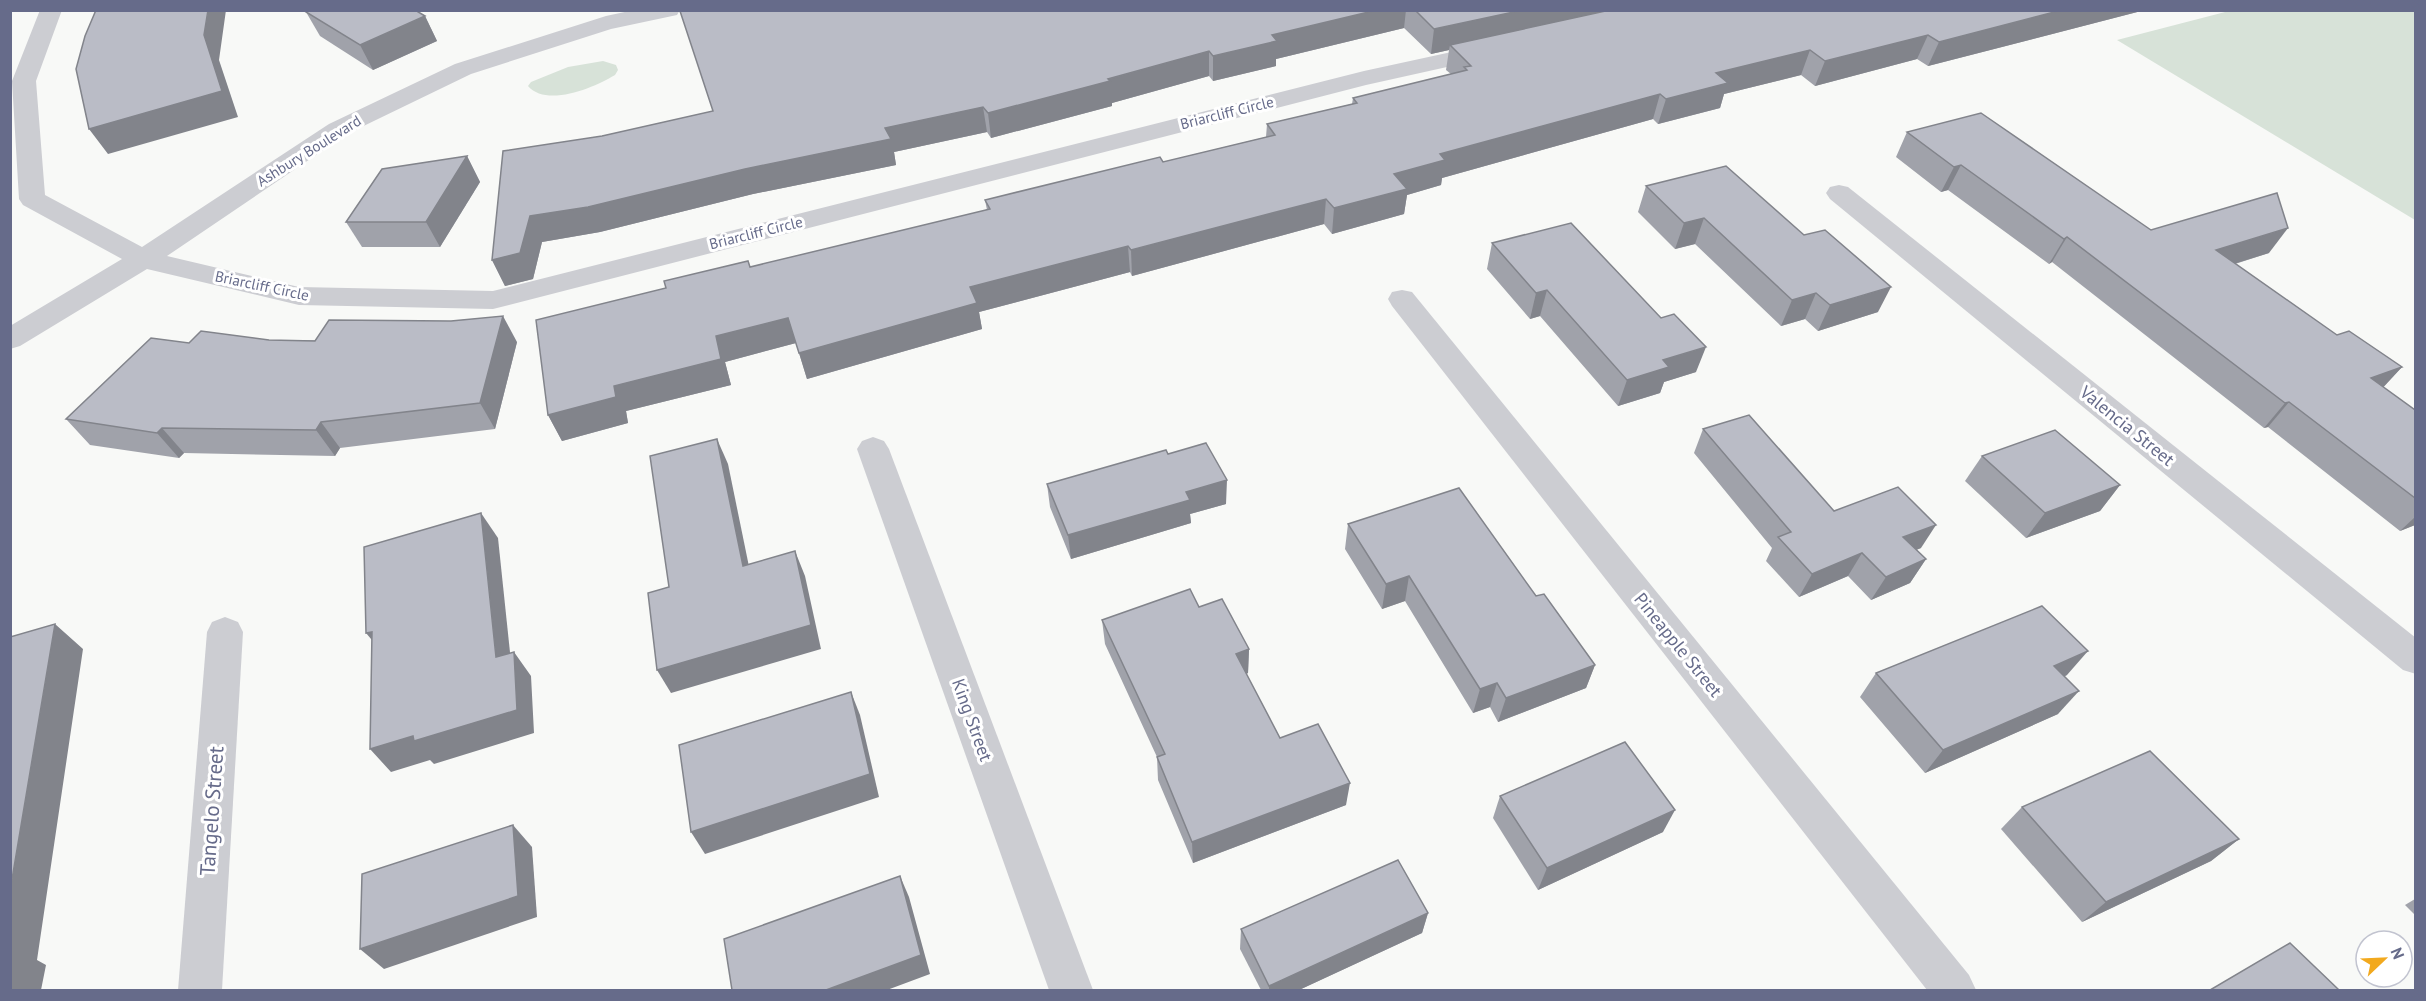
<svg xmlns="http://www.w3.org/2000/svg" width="2426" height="1001" font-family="'PT Sans',sans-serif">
<rect width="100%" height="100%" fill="#f8f9f7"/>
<g fill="#d7e2d8">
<path d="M2229,11H2415V220L2117,40Z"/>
<path d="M603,61L616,65L618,70L615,75C595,87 547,108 528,86L531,82L568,67Z"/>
</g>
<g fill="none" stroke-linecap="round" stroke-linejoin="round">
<g fill="#cccdd2" fill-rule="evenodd">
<path d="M40,10H62L36,81L45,195L142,247L329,124L455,64L606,16L634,10H680L677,15L611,29L471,74L347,134L167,256L299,287L493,291L1364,71L1493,43L1501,45L1505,50L1501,55L1366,85L493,309L299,305L147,269L20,346L10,349V326L122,259L23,205L19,199L12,81Z"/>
<path d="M1839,185L1848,187L2416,638V674L2403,670L1830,199L1826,193L1830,187Z"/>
<path d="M1402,290L1412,292L1969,975L1976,990H1927L1392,306L1388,299L1392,292Z"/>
<path d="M873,437L884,441L889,449L1093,990H1049L857,449L862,441Z"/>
<path d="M225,617L238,622L243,632L222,990H178L207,632L212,622Z"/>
</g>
</g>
<g fill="#a0a2aa">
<path d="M685,10H2145L1928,66L1917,59L1815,86L1801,75L1724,94L1720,108L1658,124L1653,119L1442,178L1441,185L1407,195L1404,214L1332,234L1324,224L1132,276L1130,272L979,312L982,329L807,379L796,343L725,362L731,385L626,411L628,423L562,441L548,415L750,267L987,210L985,200L1163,162L1266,137L1267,124L1352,104L1353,98L1451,74L1446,70L1449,50L1431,54L1404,28L1276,59V66L1213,81L1209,76L1112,103V106L991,138L987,132L894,152L896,165L753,194L600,232L542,242L533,279L505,286L492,260L602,136L713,111Z"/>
<path d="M306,12L425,16L437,41L373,70L320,36Z"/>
<path d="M1907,132L2151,230L2269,253L2235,264L2337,335L2402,367L2383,387L2415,410V525L2400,531L2268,427L2264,428L2052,262L2049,264L1948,190L1941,192L1896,157Z"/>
<path d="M467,156L480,182L440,247H362L346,222Z"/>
<path d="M1646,186L1878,312L1818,331L1805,319L1781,326L1695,244L1675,249L1638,212Z"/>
<path d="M1492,243L1696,372L1664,382L1660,393L1618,406L1540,316L1530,319L1487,269Z"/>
<path d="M269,340L517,342L495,429L340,448L335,456L184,453L179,458L90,445L66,419L189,343Z"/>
<path d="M1703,429L1834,511L1921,548L1916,550L1926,559L1910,583L1871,600L1848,576L1799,597L1766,561L1772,548L1694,453Z"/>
<path d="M1168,454L1226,504L1190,514L1191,523L1071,559L1050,507L1047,484Z"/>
<path d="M1982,456L2120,485L2100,511L2026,538L1965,481Z"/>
<path d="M1348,524L1536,596L1595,665L1586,688L1498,722L1490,707L1473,713L1405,601L1382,609L1345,549Z"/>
<path d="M1199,607L1249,649L1248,673L1246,674L1280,738L1346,805L1193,863L1158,780L1157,757L1105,644L1102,620Z"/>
<path d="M1876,673L2067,675L2065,676L2058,714L1925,773L1860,697Z"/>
<path d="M1500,796L1663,832L1538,890L1493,818Z"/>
<path d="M2022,807L2239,839L2211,861L2082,922L2001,829Z"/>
<path d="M2415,899V915L2405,905Z"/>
<path d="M1428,913L1422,933L1299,990H1261L1240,949L1241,929Z"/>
</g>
<g fill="#82848b">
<path d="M208,10H226L219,60L238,117L108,154L89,129L204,35Z"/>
<path d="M1377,10H1406L1404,28L1276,59V66L1213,81V56L1272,35Z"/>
<path d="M1523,10H1630L1450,45L1449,50L1431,54L1434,29Z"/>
<path d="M2062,10H2145L1928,66L1939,42Z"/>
<path d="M425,16L437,41L373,70L360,45Z"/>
<path d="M1928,35L1917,59L1815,86L1825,61Z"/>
<path d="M1810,50L1801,75L1724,94L1720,108L1658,124L1666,99L1716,73Z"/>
<path d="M1209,51V76L1112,103V106L991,138L988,113Z"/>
<path d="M1660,94L1653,119L1442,178L1441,185L1407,195L1404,214L1332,234L1334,208L1394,174L1440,154Z"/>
<path d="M983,107L987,132L894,152L896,165L753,194L600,232L542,242L533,279L505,286L492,260L530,216L885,128Z"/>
<path d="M467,156L480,182L440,247L426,222Z"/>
<path d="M1961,165L1948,190L1941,192L1954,167Z"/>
<path d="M1326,199L1324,224L1132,276L1131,250Z"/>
<path d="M1704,218L1695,244L1675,249L1684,223Z"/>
<path d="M2288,228L2269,253L2198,275L2216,250Z"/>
<path d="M2067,237L2052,262L2049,264L2064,239Z"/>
<path d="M1128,246L1130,272L979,312L982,329L807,379L799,353L970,287Z"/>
<path d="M1891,287L1878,312L1818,331L1830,305Z"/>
<path d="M1547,290L1540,316L1530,319L1536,293Z"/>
<path d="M1816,293L1805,319L1781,326L1792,300Z"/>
<path d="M503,316L517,342L495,429L480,403Z"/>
<path d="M788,318L796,343L725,362L731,385L626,411L628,423L562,441L548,415L614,386L716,336Z"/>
<path d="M1706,347L1696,372L1664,382L1660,393L1618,406L1627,380L1663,360Z"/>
<path d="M2402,367L2379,392L2371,378Z"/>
<path d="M2289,402L2268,427L2264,428L2285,403Z"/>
<path d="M321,422L340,448L335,456L316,430Z"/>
<path d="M162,428L184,453L179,458L157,433Z"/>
<path d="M717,439L728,464L754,591L743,566Z"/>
<path d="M1227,480L1226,504L1190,514L1191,523L1071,559L1068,535L1186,492Z"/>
<path d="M2120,485L2100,511L2026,538L2045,513Z"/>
<path d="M481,513L498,538L513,681L496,657Z"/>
<path d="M2415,517V525L2400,531Z"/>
<path d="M1936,525L1921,548L1888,561L1903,537Z"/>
<path d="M795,551L805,576L821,649L671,693L657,670Z"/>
<path d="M1862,553L1848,576L1799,597L1812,574Z"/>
<path d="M1926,559L1910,583L1871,600L1886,577Z"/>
<path d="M1409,576L1405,601L1382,609L1386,584Z"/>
<path d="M55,624L83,649L37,960L46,965L41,990H10V891Z"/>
<path d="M372,632L387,658L366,633Z"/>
<path d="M1249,649L1248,673L1236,678V654Z"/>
<path d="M2088,651L2067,675L2034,690L2054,666Z"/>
<path d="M514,652L531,676L534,733L434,764L430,760L391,772L370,749Z"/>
<path d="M1595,665L1586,688L1498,722L1506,698Z"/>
<path d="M1497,683L1490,707L1473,713L1480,689Z"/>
<path d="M2079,691L2058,714L1925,773L1943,750Z"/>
<path d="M851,692L860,715L879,797L705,854L691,832Z"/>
<path d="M1350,783L1346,805L1193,863L1192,842Z"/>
<path d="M1675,810L1663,832L1538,890L1547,868Z"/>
<path d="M513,825L532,847L537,917L384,969L360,949Z"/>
<path d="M2239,839L2211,861L2082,922L2106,902Z"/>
<path d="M900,876L909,897L930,974L887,990H826Z"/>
<path d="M1428,913L1422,933L1299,990H1269V986Z"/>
</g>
<g fill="#babcc6" stroke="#82848b" stroke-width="1.5">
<path d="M96,10H208L204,35L222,91L89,129L76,69L85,36Z"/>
<path d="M309,10H415L425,16L360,45L306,12Z"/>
<path d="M685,10H1377L1272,35L1277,41L1213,56L1209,51L1108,79L1110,81L988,113L983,107L885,128L891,139L745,169L588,207L530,216L520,253L492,260L503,151L602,136L713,111L680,11Z"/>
<path d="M1415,10H1523L1434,29Z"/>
<path d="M1610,10H2062L1939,42L1928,35L1825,61L1810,50L1716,73L1728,83L1666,99L1660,94L1440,154L1445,160L1394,174L1407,189L1334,208L1326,199L1131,250L1128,246L970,287L977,303L799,353L788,318L716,336L721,359L614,386L616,397L548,415L536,320L666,288L664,281L748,261L750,267L990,209L985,200L1160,157L1163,162L1275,135L1267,124L1357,103L1353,98L1467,70L1464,67L1471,66L1450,45Z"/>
<path d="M1981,113L2151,230L2277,193L2288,228L2216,250L2337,335L2349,331L2402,367L2371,378L2415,410V498L2289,402L2285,403L2067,237L2064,239L1961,165L1954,167L1907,132Z"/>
<path d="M467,156L426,222H346L382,169Z"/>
<path d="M1726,166L1804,235L1825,230L1891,287L1830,305L1816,293L1792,300L1704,218L1684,223L1646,186Z"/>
<path d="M1571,223L1661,318L1674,314L1706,347L1663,360L1669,367L1627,380L1547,290L1536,293L1492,243Z"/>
<path d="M503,316L480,403L321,422L316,430L162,428L157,433L66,419L151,338L189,343L201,331L269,340L315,341L329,320L451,321Z"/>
<path d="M1749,415L1834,511L1898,487L1936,525L1903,537L1926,559L1886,577L1862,553L1812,574L1778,537L1791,532L1703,429Z"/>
<path d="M2055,430L2120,485L2045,513L1982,456Z"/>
<path d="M717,439L743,566L795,551L811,625L657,670L648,593L669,587L650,456Z"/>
<path d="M1206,443L1227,480L1186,492L1190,500L1068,535L1047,484L1166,450L1168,454Z"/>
<path d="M1459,488L1536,596L1544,594L1595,665L1506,698L1497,683L1480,689L1409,576L1386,584L1348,524Z"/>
<path d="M481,513L496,657L514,652L517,710L414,741L413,736L370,749L372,632L366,633L364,547Z"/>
<path d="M1190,589L1199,607L1222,599L1249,649L1236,654L1280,738L1318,724L1350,783L1192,842L1157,757L1165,754L1102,620Z"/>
<path d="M2042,606L2088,651L2054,666L2079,691L1943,750L1876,673Z"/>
<path d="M55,624L10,891V637Z"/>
<path d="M851,692L870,774L691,832L679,745Z"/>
<path d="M1625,742L1675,810L1547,868L1500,796Z"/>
<path d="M2150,751L2239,839L2106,902L2022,807Z"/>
<path d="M513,825L518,896L360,949L362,874Z"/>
<path d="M1398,860L1428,913L1269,986L1241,929Z"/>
<path d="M900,876L921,955L826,990H732L724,939Z"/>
<path d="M2290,943L2339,990H2210Z"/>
</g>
<g text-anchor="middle" stroke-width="6" stroke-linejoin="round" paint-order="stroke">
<g font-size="15" fill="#666b8a" stroke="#fff">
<text transform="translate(1227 113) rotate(-14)" y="5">Briarcliff Circle</text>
<text transform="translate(309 151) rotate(-32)" y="5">Ashbury Boulevard</text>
<text transform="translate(756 233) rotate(-14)" y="5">Briarcliff Circle</text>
<text transform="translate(262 286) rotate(12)" y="5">Briarcliff Circle</text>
</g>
<g font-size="18" fill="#666b8a" stroke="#fff">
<text transform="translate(2127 426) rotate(39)" y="6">Valencia Street</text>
<text transform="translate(1678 645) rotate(51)" y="6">Pineapple Street</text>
<text transform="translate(972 720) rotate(70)" y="6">King Street</text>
</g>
<g font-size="21" fill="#666b8a" stroke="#fff">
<text transform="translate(212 811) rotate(-86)" y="7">Tangelo Street</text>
</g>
</g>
<rect width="2426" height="1001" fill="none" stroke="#666b8a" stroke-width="24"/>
<g transform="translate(2384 959) rotate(67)"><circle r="28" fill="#ffffff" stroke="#c2c4d0" stroke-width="1.5"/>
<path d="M0-4.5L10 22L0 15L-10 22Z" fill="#f2a91e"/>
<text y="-9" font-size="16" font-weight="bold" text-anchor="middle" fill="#666b8a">N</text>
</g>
</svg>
